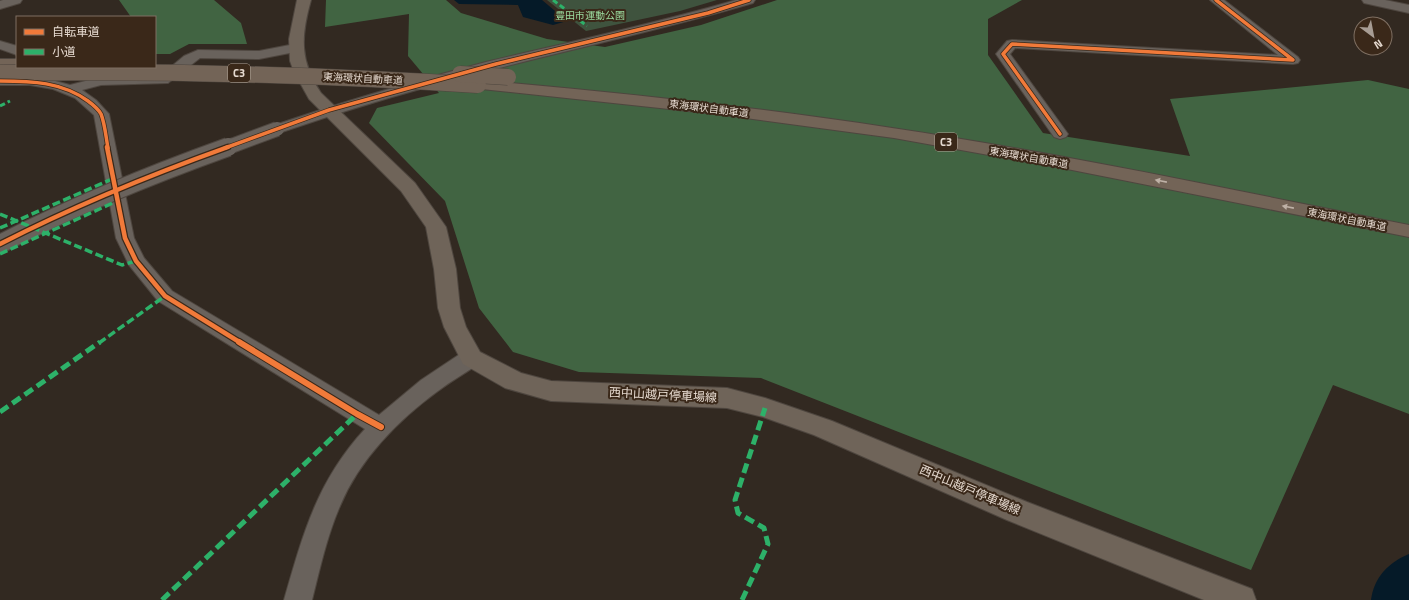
<svg xmlns="http://www.w3.org/2000/svg" width="1409" height="600" font-family="'Titillium Web','Noto Sans JP',sans-serif">
<rect width="100%" height="100%" fill="#322921"/>
<path fill="#3f533e" d="M547,0H717L680,11L586,31Z"/>
<g fill="#416442">
<path d="M119,0H214L241,23L247,44H189L170,54H155V17H131Z"/>
<path d="M326,0H446L461,13L547,39L605,47L701,25L777,0H1022L988,19V55L1043,133L1190,156L1170,99L1368,80L1409,89V414L1333,385L1251,570L761,378L579,372L513,352L479,308L445,201L369,123L377,108L439,93L408,56L409,14L325,27Z"/>
</g>
<path fill="#051a28" d="M454,0H542L567,21L553,25L523,17L518,5L459,4Z"/>
<g fill="none" stroke-linecap="round" stroke-linejoin="round">
<path fill="#051a28" fill-rule="evenodd" d="M1409,554V600H1371C1374,577 1388,563 1409,554Z"/>
<defs>
<g id="minor">
<path d="M3,0H22L20,3L0,9V1Z"/>
<path d="M736,0H755L753,3C668,28 581,47 495,69C423,87 352,108 282,132L277,134L272,132L269,129L272,126C342,102 414,81 486,62C570,42 654,24 736,0Z"/>
<path d="M1210,0H1224L1298,57L1300,60L1298,63L1293,64L1015,48L1010,54L1068,134L1066,137L1060,139L1054,137L996,54L1007,41L1012,40L1278,55Z"/>
<path d="M1362,0H1385L1409,5V13L1364,3Z"/>
<path d="M0,41L17,46V55L0,49Z"/>
<path d="M295,44L300,45L302,48L300,51L259,59L200,58L168,83L101,85L82,90L96,100L109,114L134,238L144,258L172,291L379,415L421,380L463,352L471,350L479,352L482,358L479,364C465,373 451,381 438,391C398,420 359,460 340,506C327,536 320,568 312,600H284C303,534 317,481 365,429L158,301L129,265L116,238L94,115L75,98L53,89L30,85H0V77H2L44,78L70,85L101,77L160,76L184,56L198,50L259,51Z"/>
</g>
<path id="major" d="M297,0H311C301,36 299,60 321,93L415,183L446,227L456,269L460,308L466,327L480,352L521,373L551,381L727,388L765,398L832,421L1027,502L1252,589L1256,600H1204L1007,520L814,435L763,417L727,408L551,401L505,388L463,364L444,327L438,308L434,269L426,227L401,191L309,99L294,72L290,61L289,39Z"/>
<g id="highway">
<path d="M0,59H17V67H22L0,69Z"/>
<path d="M478,80C617,92 755,107 892,128C1065,154 1237,191 1409,225V237L1067,169L894,138L716,114L472,88L470,85L472,82Z"/>
</g>
</defs>
<use href="#minor" stroke="#4e463f" stroke-width="2"/>
<use href="#major" stroke="#4e463f" stroke-width="2"/>
<use href="#highway" stroke="#4e463f" stroke-width="2"/>
<use href="#minor" fill="#69625c" fill-rule="evenodd"/>
<use href="#major" fill="#6f6459" fill-rule="evenodd"/>
<use href="#highway" fill="#736457" fill-rule="evenodd"/>
<defs>
<path id="minor-bridge-far1" d="M226,148L277,129"/>
<path id="minor-bridge" d="M0,244C74,206 150,175 228,147"/>
<g id="highway-bridge">
<path d="M0,73C160,70 319,75 478,85"/>
<path d="M460,74L508,77"/>
</g>
</defs>
<use href="#minor-bridge-far1" stroke="#4e463f" stroke-width="16" stroke-linecap="butt"/>
<use href="#minor-bridge" stroke="#4e463f" stroke-width="20" stroke-linecap="butt"/>
<use href="#highway-bridge" stroke="#4e463f" stroke-width="17" stroke-linecap="butt"/>
<use href="#minor-bridge-far1" stroke="#69625c" stroke-width="14"/>
<use href="#minor-bridge" stroke="#69625c" stroke-width="18"/>
<use href="#highway-bridge" stroke="#736457" stroke-width="16"/>
<g stroke="#2db169" stroke-width="3" stroke-dasharray="5.5 3" stroke-linecap="butt">
<path d="M553,0L587,26"/>
<path d="M0,106L10,101"/>
</g>
<g stroke="#2db169" stroke-width="3.5" stroke-dasharray="8 3.5" stroke-linecap="butt">
<path d="M0,214L122,265L136,261"/>
<path d="M0,228L112,179"/>
<path d="M0,254L117,201"/>
<path d="M99,343L165,296"/>
</g>
<g stroke="#2db169" stroke-width="5" stroke-dasharray="10 5" stroke-linecap="butt">
<path d="M0,412L100,342"/>
<path d="M162,600L357,414"/>
<path d="M742,600L768,544L764,528L738,513L735,500L765,408"/>
</g>
<defs>
<g id="cycleway-far2">
<path d="M0,81C32,81 62,82 88,101C92,104 99,110 101,114C105,124 106,138 108,148"/>
<path d="M1060,134L1003,54L1012,44L1293,60L1216,0"/>
<path d="M225,148L329,110L496,64L708,13L749,0"/>
</g>
<g id="cycleway-far1">
<path d="M107,147L125,238L136,261L165,296L241,343"/>
<path d="M0,244C74,206 150,175 228,147"/>
</g>
<path id="cycleway" d="M239,342L357,414L381,427"/>
</defs>
<use href="#cycleway-far2" stroke="#3a2819" stroke-width="5"/>
<use href="#cycleway-far1" stroke="#3a2819" stroke-width="7"/>
<use href="#cycleway" stroke="#3a2819" stroke-width="8"/>
<use href="#cycleway-far2" stroke="#f17a3a" stroke-width="3.5"/>
<use href="#cycleway-far1" stroke="#f17a3a" stroke-width="4.5"/>
<use href="#cycleway" stroke="#f17a3a" stroke-width="6"/>
</g>
<defs><path id="oneway-solid" d="M-6-.8H1V-3.2L6.5 0L1 3.2V.8H-6Z"/></defs>
<g fill="#beb1a6">
<use href="#oneway-solid" transform="translate(1161 181) rotate(-169)"/>
<use href="#oneway-solid" transform="translate(1288 207) rotate(-169)"/>
</g>
<g text-anchor="middle" stroke-width="4" stroke-linejoin="round" paint-order="stroke">
<g font-size="10" fill="#9cdea1" stroke="#3a2819">
<text x="590" y="19">豊田市運動公園</text>
</g>
<g font-size="10" fill="#e6dad0" stroke="#3a2819">
<text transform="translate(363 78) rotate(3)" y="4">東海環状自動車道</text>
<text transform="translate(709 108) rotate(7)" y="4">東海環状自動車道</text>
<text transform="translate(1029 157) rotate(10)" y="4">東海環状自動車道</text>
<text transform="translate(1347 219) rotate(11)" y="4">東海環状自動車道</text>
</g>
<g fill="#3a2819" stroke="#b2a599" stroke-width="1">
<rect x="228" y="64" width="22" height="18" rx="3"/>
<rect x="935" y="133" width="22" height="18" rx="3"/>
</g>
<g font-size="11" font-weight="bold" fill="#e6dad0">
<text x="239" y="77">C3</text>
<text x="946" y="146">C3</text>
</g>
<g font-size="12" fill="#e6dad0" stroke="#3a2819">
<text transform="translate(663 395) rotate(3)" y="4">西中山越戸停車場線</text>
<text transform="translate(970 490) rotate(23)" y="4">西中山越戸停車場線</text>
</g>
</g>
<rect x="16" y="16" width="140" height="52" fill="#3a2819" stroke="#7f6f62"/>
<rect x="24" y="29" width="20" height="6" fill="#f17a3a" stroke="#7f6f62"/>
<text x="52" y="36" font-size="12" fill="#e6dad0">自転車道</text>
<rect x="24" y="49" width="20" height="6" fill="#2db169" stroke="#7f6f62"/>
<text x="52" y="56" font-size="12" fill="#e6dad0">小道</text>
<g transform="translate(1373 36) rotate(148)"><circle r="19" fill="#3a2819" stroke="#7f6f62"/>
<path d="M0-3L7 15L0 10L-7 15Z" fill="#a79c93"/>
<text y="-6" font-size="11" font-weight="bold" text-anchor="middle" fill="#e6dad0">N</text>
</g>
</svg>
